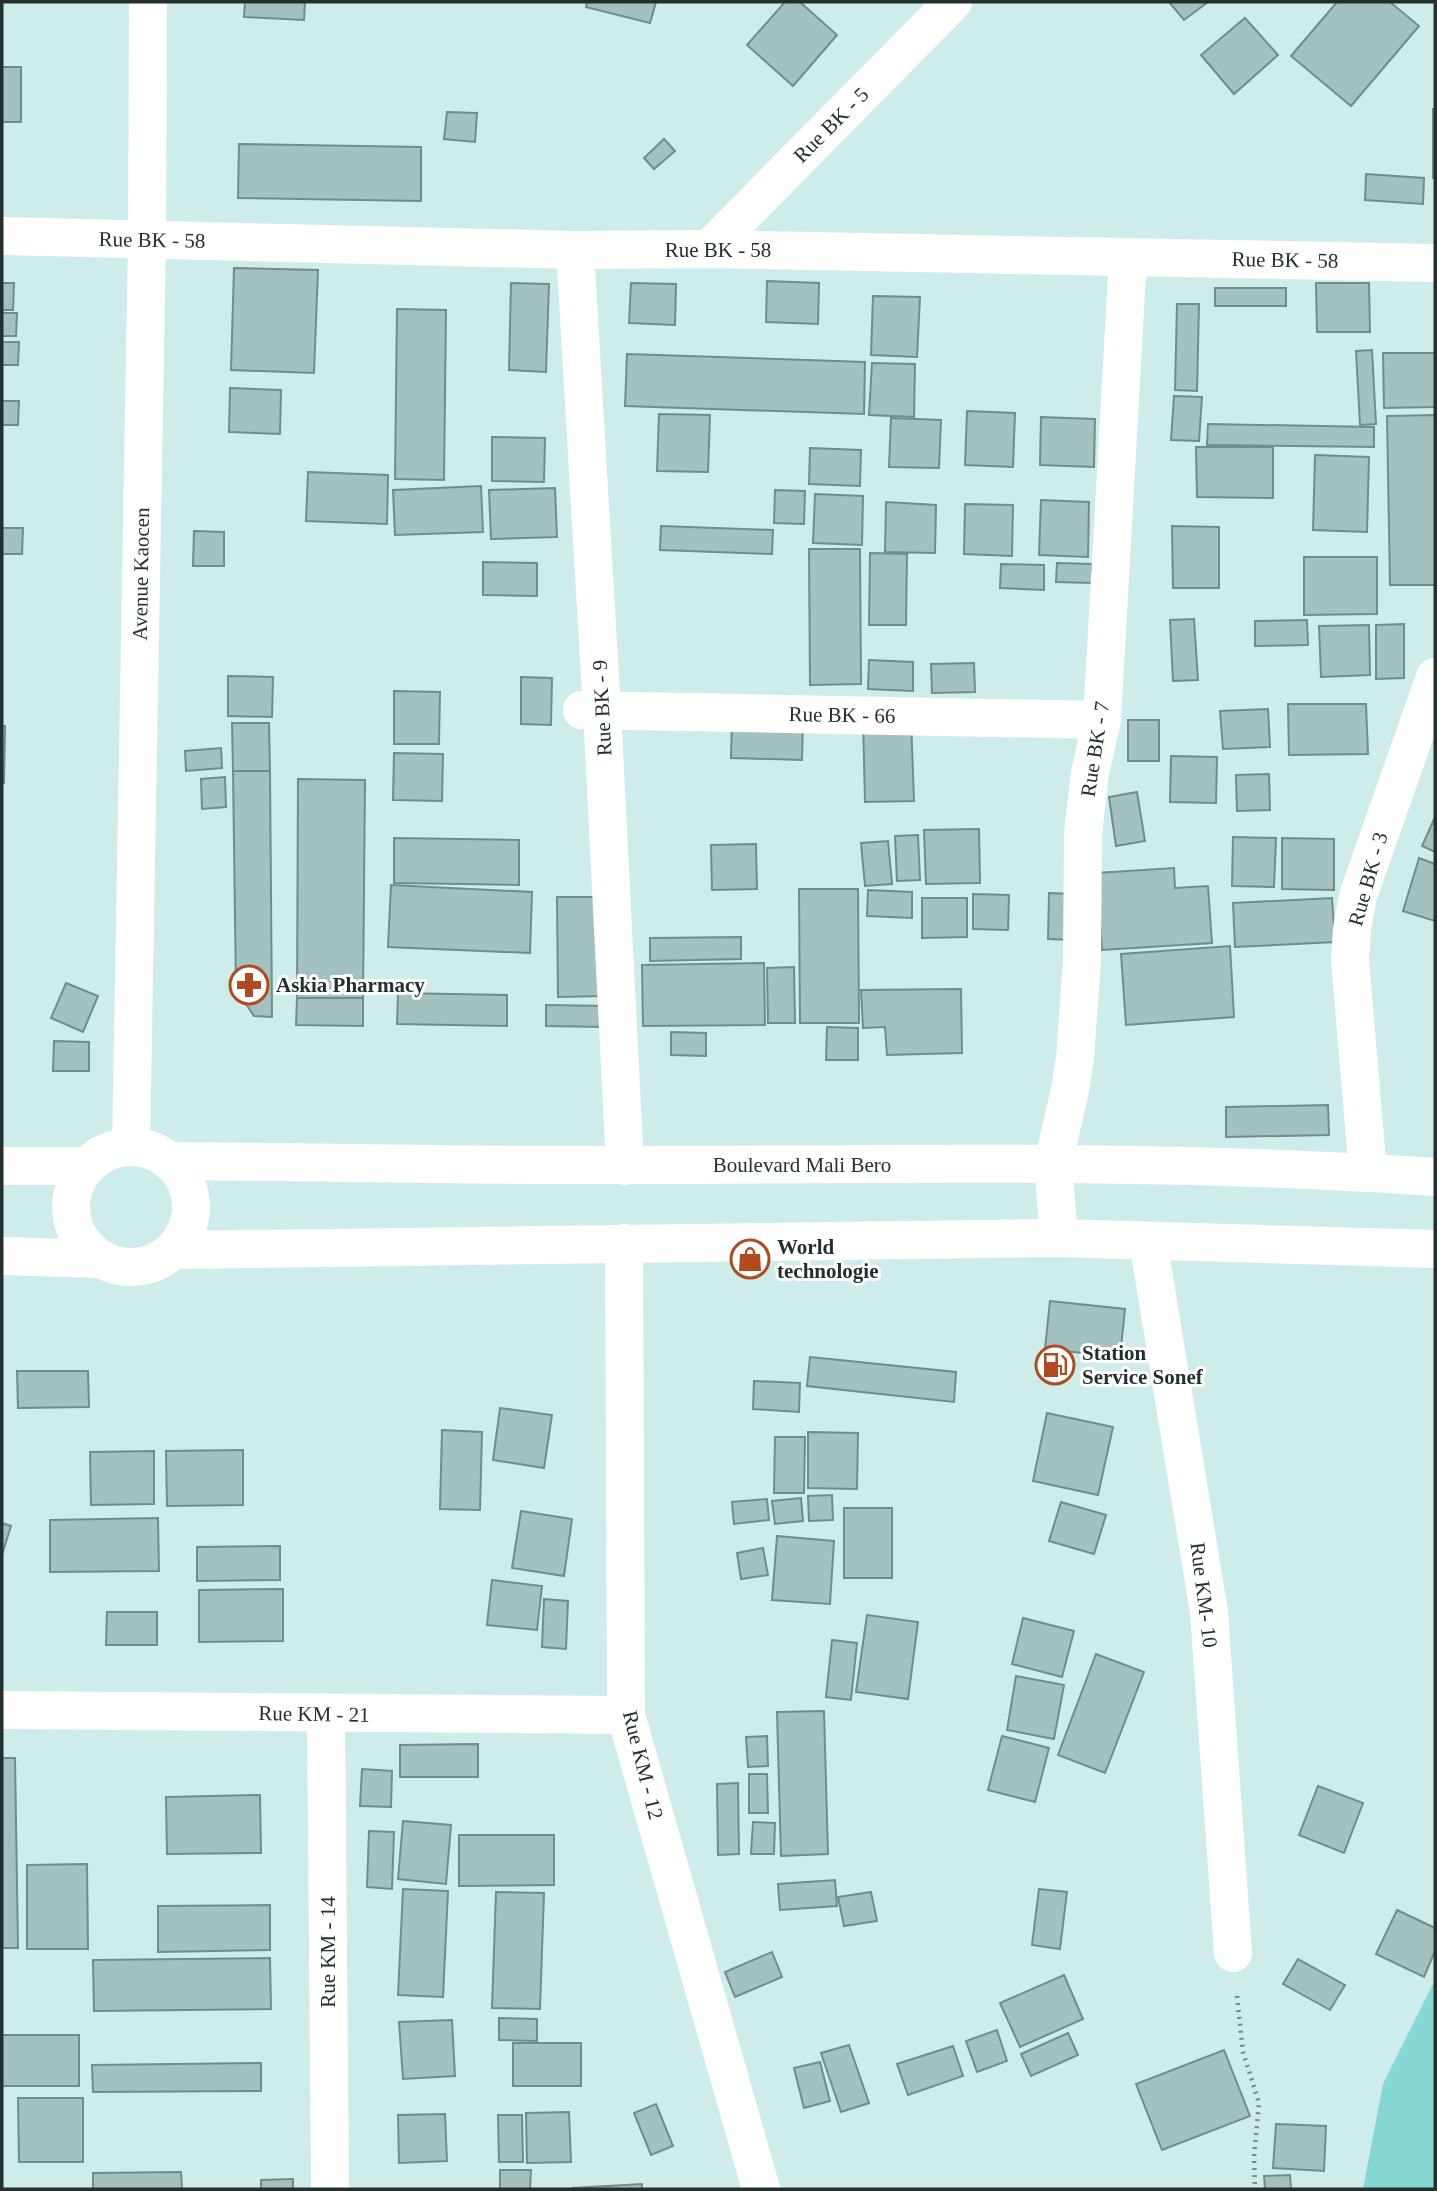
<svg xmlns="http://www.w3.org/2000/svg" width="1437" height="2191" font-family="'Times New Roman',serif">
<rect width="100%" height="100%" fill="#cdecea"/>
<path fill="#85d7d3" d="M1435,1980V2189H1363L1383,2084Z"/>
<g fill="#a3c1bf" stroke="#718d8b" stroke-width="2">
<path d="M245,2H305L304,20L244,17Z"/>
<path d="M587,2H656L650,23L586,7Z"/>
<path d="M785,2H800L837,35L793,86L747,45Z"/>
<path d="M1169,2H1208L1184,20Z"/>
<path d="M1337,2H1390L1419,26L1351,106L1291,56Z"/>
<path d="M1245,18L1278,55L1234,94L1201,55Z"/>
<rect x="2" y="67" width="19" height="55"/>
<rect x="1433" y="109" width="2" height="69"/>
<path d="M447,112L477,113L475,142L444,139Z"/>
<path d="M664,139L675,151L654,169L644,158Z"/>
<path d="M239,144L421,147V201L238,198Z"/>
<path d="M1366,174L1424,178L1423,204L1365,200Z"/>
<path d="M234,268L318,270L314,373L231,370Z"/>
<path d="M767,281L819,283L818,324L766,322Z"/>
<path d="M2,283H14L13,310H2Z"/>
<path d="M511,283L549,284L546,372L509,370Z"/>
<path d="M631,283L676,284L675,325L629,323Z"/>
<path d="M1316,283H1369L1370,332H1317Z"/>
<rect x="1215" y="288" width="71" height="18"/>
<path d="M873,296L920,297L917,357L871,355Z"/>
<path d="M1177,304H1199L1197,391L1175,390Z"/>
<path d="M397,309L446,310L444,480L395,479Z"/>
<path d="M2,313H17L16,336H2Z"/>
<path d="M2,342H19L18,365H2Z"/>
<path d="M1372,350L1376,424L1360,425L1356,351Z"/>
<path d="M1383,353H1435V407L1384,408Z"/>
<path d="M627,354L865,362L864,414L625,406Z"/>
<path d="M872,363L915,364L914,417L869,415Z"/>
<path d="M230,388L281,390L280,434L229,432Z"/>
<path d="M1174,396L1202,397L1199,441L1171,440Z"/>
<path d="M2,401H19L18,425H2Z"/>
<path d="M967,411L1015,413L1013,467L965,465Z"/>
<path d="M659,414L710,415L708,472L657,471Z"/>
<path d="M1435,415V585H1390L1387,416Z"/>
<path d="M1041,417L1095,419L1094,467L1040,465Z"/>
<path d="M891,418L941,420L939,468L889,467Z"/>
<path d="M1208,424L1374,427V447L1207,445Z"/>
<path d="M492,437L545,438L544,482L492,481Z"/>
<path d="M1196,447H1273V498L1197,497Z"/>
<path d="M810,448L861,450L860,486L809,484Z"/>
<path d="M1315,455L1369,457L1367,532L1313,530Z"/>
<path d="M308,472L388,475L387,524L306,521Z"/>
<path d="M481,486L483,532L395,535L393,490Z"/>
<path d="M555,488L557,537L491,539L489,490Z"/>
<path d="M775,490L805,491L804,524L774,523Z"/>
<path d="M815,494L863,496L862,545L813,543Z"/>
<path d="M1041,500L1089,502L1088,557L1039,555Z"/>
<path d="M886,502L936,505L935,553L885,552Z"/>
<path d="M965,504L1013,505L1012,556L964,554Z"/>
<path d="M661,526L773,530L772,554L660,550Z"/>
<path d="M1172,526L1219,527V588H1173Z"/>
<path d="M2,528H23L22,554H2Z"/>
<path d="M194,531L224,532V566H193Z"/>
<path d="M809,549H860L861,684L810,685Z"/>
<path d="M870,553L907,554L906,625H869Z"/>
<path d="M1304,557H1377V614L1304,615Z"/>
<path d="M483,562L537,563V596L483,595Z"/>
<path d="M1057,563L1092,564V583L1056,582Z"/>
<path d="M1001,564L1044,565V590L1000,588Z"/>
<path d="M1194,619L1198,680L1173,681L1170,620Z"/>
<path d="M1307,620L1308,645L1255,646V621Z"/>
<path d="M1404,624V678L1376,679V625Z"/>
<path d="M1369,625L1370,675L1321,677L1319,626Z"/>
<path d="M869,660L913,662V691L868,689Z"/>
<path d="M974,663L975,692L932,693L931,664Z"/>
<path d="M228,676L273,677L272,717L228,716Z"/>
<path d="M521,677L552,678L551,725L521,724Z"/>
<path d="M394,691L440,692L439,744H394Z"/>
<path d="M1288,704H1366L1368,754L1289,755Z"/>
<path d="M1268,709L1270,747L1223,749L1220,711Z"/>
<path d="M732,719L803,721L802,760L731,758Z"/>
<path d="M911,719L914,801L865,802L863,720Z"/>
<rect x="1128" y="720" width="31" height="41"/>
<path d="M232,723H269L270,771H233Z"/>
<path d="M2,726H5L4,783L2,782Z"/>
<path d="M221,748L222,768L186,771L185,751Z"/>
<path d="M394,753L443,754L442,801L393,800Z"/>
<path d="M1171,756L1217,757L1216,803L1170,802Z"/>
<path d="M233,771H270L272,1017L254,1016L236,989Z"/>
<path d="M1269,774L1270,810L1237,811L1236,775Z"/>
<path d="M225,777L226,807L202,809L201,779Z"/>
<path d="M298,779L365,780L363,998H297Z"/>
<path d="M1137,792L1145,841L1116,846L1109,797Z"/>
<path d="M1435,817V852L1422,846Z"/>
<path d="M979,829L980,883L926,884L924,830Z"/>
<path d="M918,835L920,880L897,881L895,836Z"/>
<path d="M1233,837L1276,838L1274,887L1232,886Z"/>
<path d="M394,838L519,840V885L394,883Z"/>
<path d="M1282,838L1334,839V890L1282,889Z"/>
<path d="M888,841L892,884L865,886L861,843Z"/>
<path d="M756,844L757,889L712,890L711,845Z"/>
<path d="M1419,858L1435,864V921L1403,911Z"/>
<path d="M1174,868L1175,888L1208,886L1212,943L1102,950L1097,873Z"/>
<path d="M391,885L532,892L530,953L388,947Z"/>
<path d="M799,889H858L859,1023H800Z"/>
<path d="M868,890L912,892V918L867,916Z"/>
<path d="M1049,893L1074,894L1073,940L1048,939Z"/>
<path d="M973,894L1009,895L1008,930L973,929Z"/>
<path d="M557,897H603L604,996L558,997Z"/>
<path d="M922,898H967V937L922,938Z"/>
<path d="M1332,898L1335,942L1235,947L1233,903Z"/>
<path d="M741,937V959L650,961V938Z"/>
<path d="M1230,946L1234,1017L1126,1025L1121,954Z"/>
<path d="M764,963L765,1025L643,1026L642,965Z"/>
<path d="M794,967L795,1023H768L767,968Z"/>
<path d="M66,983L98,996L83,1032L51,1018Z"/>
<path d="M961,989L962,1053L887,1055L885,1027L863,1028L861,990Z"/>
<path d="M398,993L507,995V1026L397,1024Z"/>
<path d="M297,998H363V1026L296,1025Z"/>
<path d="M546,1005L606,1006V1027L546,1026Z"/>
<path d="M827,1027L858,1028V1060H826Z"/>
<path d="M671,1032L706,1033V1056L671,1055Z"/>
<path d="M54,1041L89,1042V1071H53Z"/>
<path d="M1328,1105L1329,1135L1226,1137V1107Z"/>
<path d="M1050,1301L1125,1309L1120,1357L1045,1349Z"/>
<path d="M810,1357L956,1372L954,1402L807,1386Z"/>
<path d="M17,1371H88L89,1407L18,1408Z"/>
<path d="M754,1381L800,1383L799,1412L753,1409Z"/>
<path d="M500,1408L552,1415L544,1468L493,1460Z"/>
<path d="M1047,1413L1113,1427L1098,1495L1033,1481Z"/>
<path d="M442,1430L482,1432L480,1510L440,1509Z"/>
<path d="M808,1432L858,1433L857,1489L808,1488Z"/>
<path d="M775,1437H805L804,1493H774Z"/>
<path d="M243,1450V1505L167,1506L166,1451Z"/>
<path d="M154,1451V1504L91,1505L90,1452Z"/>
<path d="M832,1495L833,1520L809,1521L808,1496Z"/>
<path d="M801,1498L803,1521L775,1524L772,1501Z"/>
<path d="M767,1499L769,1520L734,1524L732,1502Z"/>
<path d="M1061,1502L1106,1515L1094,1554L1049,1541Z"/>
<rect x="844" y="1508" width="48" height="70"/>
<path d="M521,1511L572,1519L564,1576L512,1568Z"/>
<path d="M158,1518L159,1571L50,1572V1520Z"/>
<path d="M2,1523L11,1526L2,1555Z"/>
<path d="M777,1536L834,1541L830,1604L772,1600Z"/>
<path d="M280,1546V1580L197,1581V1547Z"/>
<path d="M763,1548L768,1575L741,1579L737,1553Z"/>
<path d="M492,1580L542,1586L537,1630L487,1625Z"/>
<path d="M283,1589V1641L199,1642V1590Z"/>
<path d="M544,1599L568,1601L566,1649L542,1647Z"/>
<path d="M107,1612H157V1645H106Z"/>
<path d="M867,1615L918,1622L908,1699L856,1692Z"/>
<path d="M1023,1618L1074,1631L1062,1677L1012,1664Z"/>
<path d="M832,1640L857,1643L851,1700L826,1697Z"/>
<path d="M1096,1654L1144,1672L1105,1773L1058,1755Z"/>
<path d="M1016,1676L1064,1685L1054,1739L1007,1730Z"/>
<path d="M824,1711L828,1854L781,1856L777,1712Z"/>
<path d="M767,1736L768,1766L748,1767L746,1737Z"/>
<path d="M1002,1736L1049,1748L1035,1802L988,1790Z"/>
<path d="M478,1744V1777H400V1745Z"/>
<path d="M2,1758H15L18,1948H2Z"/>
<path d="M362,1769L392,1771L391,1807L360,1806Z"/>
<path d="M749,1774H767L768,1813H749Z"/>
<path d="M738,1783L739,1854L718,1855L717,1784Z"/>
<path d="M1318,1786L1363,1803L1344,1853L1299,1835Z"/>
<path d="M260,1795L261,1853L167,1854L166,1797Z"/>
<path d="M403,1821L451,1825L446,1884L398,1879Z"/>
<path d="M753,1822L775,1823L774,1854H751Z"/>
<path d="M369,1831L394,1832L392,1889L367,1887Z"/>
<path d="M459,1835H554V1885L459,1886Z"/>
<path d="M87,1864L88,1949H27V1865Z"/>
<path d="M835,1880L837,1906L780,1910L778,1884Z"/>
<path d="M403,1889L448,1891L443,1997L398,1995Z"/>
<path d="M1039,1889L1067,1892L1060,1949L1032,1945Z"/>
<path d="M496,1892L544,1893L540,2009L492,2008Z"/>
<path d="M871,1892L877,1921L844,1926L838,1897Z"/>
<path d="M270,1905V1950L158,1952V1906Z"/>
<path d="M1397,1910L1435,1928V1951L1424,1977L1376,1954Z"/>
<path d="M772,1952L782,1977L735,1997L725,1972Z"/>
<path d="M270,1958L271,2009L94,2011L93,1960Z"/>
<path d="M1298,1959L1345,1985L1330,2010L1283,1984Z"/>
<path d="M1064,1975L1083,2019L1020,2047L1000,2003Z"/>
<path d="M499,2018L537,2019V2041L499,2040Z"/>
<path d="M452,2020L455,2076L403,2079L399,2022Z"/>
<path d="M997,2030L1007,2061L977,2072L966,2041Z"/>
<path d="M1068,2033L1078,2055L1031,2076L1021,2054Z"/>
<rect x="2" y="2035" width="77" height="51"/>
<rect x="513" y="2043" width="68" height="43"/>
<path d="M849,2045L869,2103L841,2112L821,2053Z"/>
<path d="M953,2046L963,2076L908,2095L897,2064Z"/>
<path d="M1224,2050L1250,2116L1162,2150L1136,2084Z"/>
<path d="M820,2062L830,2101L804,2108L794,2068Z"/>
<path d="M261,2063V2091L93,2092L92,2065Z"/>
<path d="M18,2098H83V2162H19Z"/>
<path d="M656,2104L673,2146L651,2155L634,2113Z"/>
<path d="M569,2112L571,2162L527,2163L526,2113Z"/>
<path d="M445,2114L447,2161L399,2163L398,2115Z"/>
<path d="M498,2115H522L523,2162H499Z"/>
<path d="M1276,2124L1326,2126L1324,2171L1273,2168Z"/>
<path d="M500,2170H531L530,2189H500Z"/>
<path d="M181,2172L182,2189H93V2173Z"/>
<path d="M1290,2175L1291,2189H1265L1264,2176Z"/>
<path d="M293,2179V2189H261V2180Z"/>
<path d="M642,2184V2189H573V2188Z"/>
</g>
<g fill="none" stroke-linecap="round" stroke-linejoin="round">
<path stroke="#768b89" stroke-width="4.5" stroke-dasharray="2 5" stroke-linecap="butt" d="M1237,1996L1243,2052L1259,2103L1254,2157L1255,2189"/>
<g stroke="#fff" stroke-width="38">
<path d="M2,236L575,250L709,249L1435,263"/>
<path d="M709,249L953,2"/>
<path d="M575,250L602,711L625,1166"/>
<path d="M582,710L1102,720"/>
<path d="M1368,1173L1350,960L1352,929L1358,896L1435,677"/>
<path d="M1059,1238L1053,1164L1070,1090L1075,1058L1082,961L1083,833L1090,773L1102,720L1128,257"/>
<path d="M1148,1241L1209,1612L1233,1953"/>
<path d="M624,1243L626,1715L761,2189"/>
<path d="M2,1710L626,1715"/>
<path d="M326,1714L330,2189"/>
</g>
<path stroke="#fff" stroke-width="38" d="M131,1147L147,239L148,2"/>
<g stroke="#fff" stroke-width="38">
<circle cx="131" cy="1207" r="60"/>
<path d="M169,1161C330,1162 491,1166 653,1165C914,1164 1175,1159 1435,1177"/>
<path d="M2,1166H87"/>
<path d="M173,1250L1059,1238L1435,1249"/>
<path d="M2,1256L102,1259"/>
</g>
</g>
<defs>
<symbol id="pharmacy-ring" viewBox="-11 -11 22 22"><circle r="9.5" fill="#fff" stroke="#b14b1f" stroke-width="1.5"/><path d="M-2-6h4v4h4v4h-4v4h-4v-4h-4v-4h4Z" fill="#b14b1f"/></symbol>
<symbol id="shop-ring" viewBox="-11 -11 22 22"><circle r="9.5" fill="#fff" stroke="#b14b1f" stroke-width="1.5"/><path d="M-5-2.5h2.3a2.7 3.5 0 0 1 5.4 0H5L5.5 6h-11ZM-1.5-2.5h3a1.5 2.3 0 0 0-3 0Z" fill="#b14b1f"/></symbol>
<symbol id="fuel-ring" viewBox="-11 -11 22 22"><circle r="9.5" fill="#fff" stroke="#b14b1f" stroke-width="1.5"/><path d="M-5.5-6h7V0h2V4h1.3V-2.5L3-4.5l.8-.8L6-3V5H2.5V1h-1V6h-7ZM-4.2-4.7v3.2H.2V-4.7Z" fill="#b14b1f"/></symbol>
</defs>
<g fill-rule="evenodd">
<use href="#pharmacy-ring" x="227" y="963" width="44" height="44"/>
<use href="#shop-ring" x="728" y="1237" width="44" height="44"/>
<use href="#fuel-ring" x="1033" y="1343" width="44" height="44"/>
</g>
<g text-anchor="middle" stroke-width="6" stroke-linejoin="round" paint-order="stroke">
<g font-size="21" fill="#24302f" stroke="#fff">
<text transform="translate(831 125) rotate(-45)" y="7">Rue BK - 5</text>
<text transform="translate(152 240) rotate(1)" y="7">Rue BK - 58</text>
<text x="718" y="257">Rue BK - 58</text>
<text transform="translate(1285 260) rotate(1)" y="7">Rue BK - 58</text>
<text transform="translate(141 574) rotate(-89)" y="7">Avenue Kaocen</text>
<text transform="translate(602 708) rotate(-93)" y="7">Rue BK - 9</text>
<text transform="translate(842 715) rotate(1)" y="7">Rue BK - 66</text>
<text transform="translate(1095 749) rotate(-81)" y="7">Rue BK - 7</text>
<text transform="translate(1368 879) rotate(-74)" y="7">Rue BK - 3</text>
<text x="802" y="1172">Boulevard Mali Bero</text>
<text transform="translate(1204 1595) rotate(83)" y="7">Rue KM- 10</text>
<text transform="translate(314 1714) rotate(1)" y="7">Rue KM - 21</text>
<text transform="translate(643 1765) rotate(76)" y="7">Rue KM - 12</text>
<text transform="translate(328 1952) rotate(-90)" y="7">Rue KM - 14</text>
</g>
<g font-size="21" font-weight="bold" fill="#24302f" stroke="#fff" text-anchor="start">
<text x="276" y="992">Askia Pharmacy</text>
<text x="777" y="1254">World<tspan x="777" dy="24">technologie</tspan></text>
<text x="1082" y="1360">Station<tspan x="1082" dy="24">Service Sonef</tspan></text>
</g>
</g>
<rect width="1437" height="2191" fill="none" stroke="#24302f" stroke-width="7"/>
</svg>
